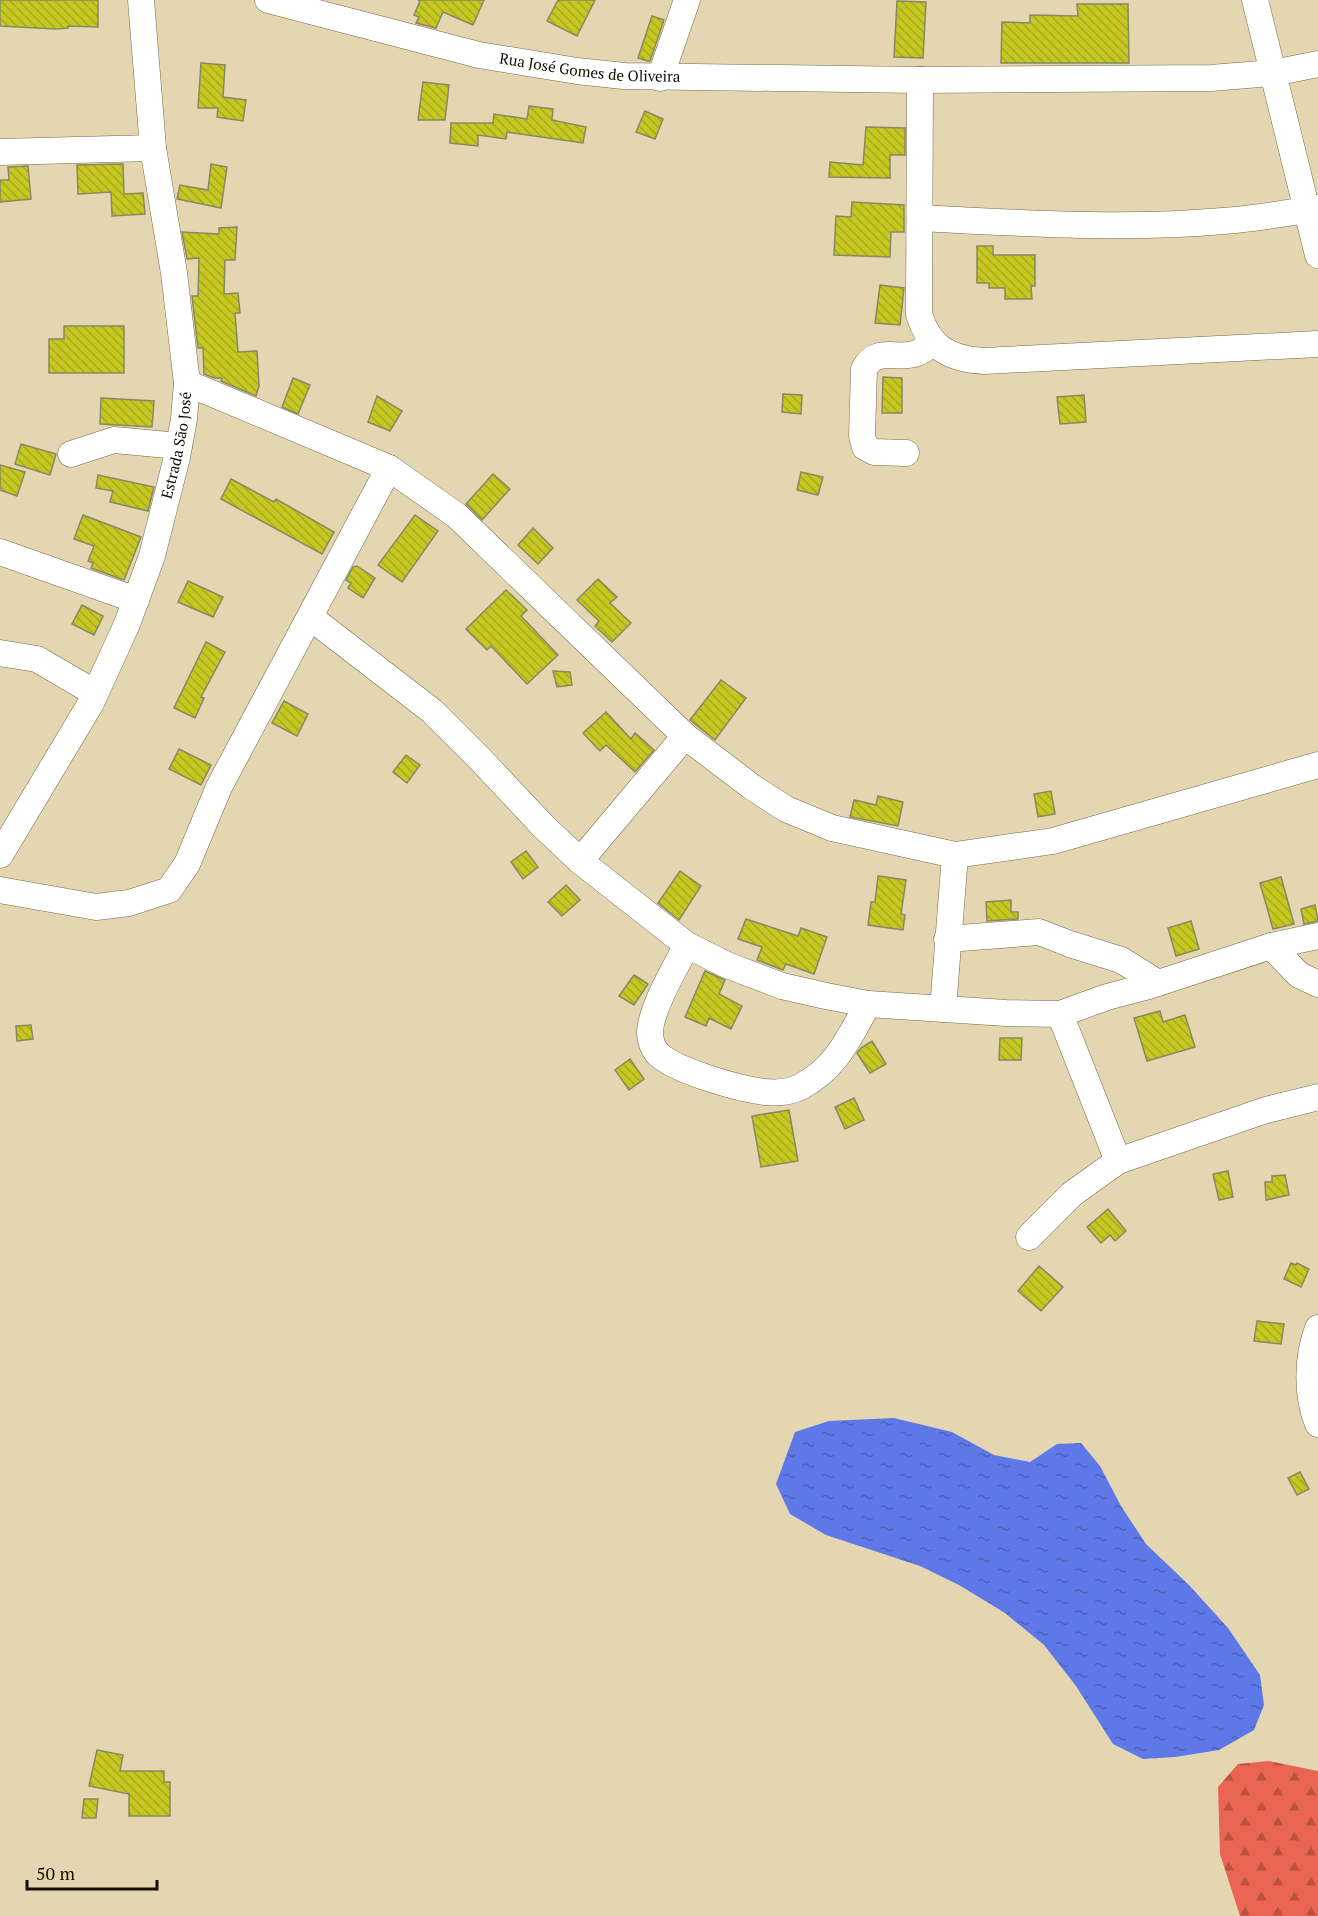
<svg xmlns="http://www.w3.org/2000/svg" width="1318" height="1916" font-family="'PT Serif',serif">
<defs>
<pattern id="forest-firs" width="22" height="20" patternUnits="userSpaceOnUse" patternTransform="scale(1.5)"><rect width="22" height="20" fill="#e96452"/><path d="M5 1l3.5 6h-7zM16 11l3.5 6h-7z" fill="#bc5142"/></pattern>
<pattern id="water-ripples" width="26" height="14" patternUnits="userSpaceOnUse" patternTransform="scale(1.5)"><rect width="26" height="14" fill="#5e79e7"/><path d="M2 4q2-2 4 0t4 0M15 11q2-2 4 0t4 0" fill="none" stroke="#4c62b9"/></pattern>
<pattern id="building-back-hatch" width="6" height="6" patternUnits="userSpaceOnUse" patternTransform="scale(1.5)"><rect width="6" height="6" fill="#c6c721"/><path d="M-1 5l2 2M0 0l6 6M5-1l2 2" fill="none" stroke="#a9aa1c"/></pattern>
</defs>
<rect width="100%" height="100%" fill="#e4d6b1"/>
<path fill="url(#forest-firs)" d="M1269,1761L1318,1771V1916H1240L1220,1854L1218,1787L1238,1764Z"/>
<path fill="url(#water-ripples)" d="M894,1418L952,1432L994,1455L1030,1462L1057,1444L1081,1443L1100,1466L1121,1506L1146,1544L1189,1585L1228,1628L1260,1675L1264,1705L1254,1730L1219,1750L1175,1757L1143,1759L1113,1744L1076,1686L1044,1645L1005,1613L959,1585L920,1566L826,1535L790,1514L776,1484L795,1432L829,1421Z"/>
<g fill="url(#building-back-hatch)" stroke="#878965" stroke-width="1.5">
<path d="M0,0H98V27L68,26V28L56,29L0,26Z"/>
<path d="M418,0H484L473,25L443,12L436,28L416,23L419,17L414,15L420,1Z"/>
<path d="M558,0H595L577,36L547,21Z"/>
<path d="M897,1L926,2L923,58L894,57Z"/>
<path d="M1077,4H1128L1129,63H1001L1002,22L1030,23V15L1078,16Z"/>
<path d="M652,16L664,20L650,61H648L638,58Z"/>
<path d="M201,63L225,65L223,97L246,100L243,121L217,117L218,108H198Z"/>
<path d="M423,82L449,85L445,120H418Z"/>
<path d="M529,106L553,109L552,120L586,127L583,143L507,132L506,139L478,135V146L450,143L451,123H493L494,114L527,119Z"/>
<path d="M645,111L663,119L655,139L636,132Z"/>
<path d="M866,127L905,128V155H890V178L829,177L830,162L863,165Z"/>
<path d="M123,164L124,194L143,193L145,214L112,216L111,192L78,194L77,165Z"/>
<path d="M211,164L227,167L221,208L177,199L180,185L208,190Z"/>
<path d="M28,166L31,199L0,202V180H9L8,167Z"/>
<path d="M852,202L904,205V232H891L890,257L834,255L836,216L851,217Z"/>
<path d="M237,227L235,260H225L224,294L238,293L240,313H235L238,352L257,351L259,386L256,396L221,381L222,378H214L204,374L203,348H198L192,296H198L199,258L187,259L182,232L219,234V228Z"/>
<path d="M977,246H993V255H1035V286H1031L1032,299H1005V288H989V283H977Z"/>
<path d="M880,285L904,288L900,325L875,323Z"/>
<path d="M64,326H124V373H49V339H64Z"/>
<path d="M883,377L902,378V413H882Z"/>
<path d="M293,378L310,385L298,414L282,407Z"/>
<path d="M783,394L802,395L801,414L782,412Z"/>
<path d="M1084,395L1086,422L1060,424L1057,397Z"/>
<path d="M377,396L402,411L390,431L368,422Z"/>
<path d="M101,398L154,401L152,427L100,424Z"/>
<path d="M21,444L56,454L50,475L15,464Z"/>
<path d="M0,465L25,472L17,496L0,490Z"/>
<path d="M801,472L823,477L818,495L797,490Z"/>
<path d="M493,474L510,489L482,520L466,504Z"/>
<path d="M98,475L154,487L148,511L110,502L113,491L96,488Z"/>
<path d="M231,479L274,502L276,499L334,532L322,554L221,499Z"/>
<path d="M83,515L141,537L124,580L91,568L93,563L88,561L94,546L74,539Z"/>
<path d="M415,515L438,531L402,582L378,565Z"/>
<path d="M533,528L553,548L538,564L518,545Z"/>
<path d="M357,566L375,578L363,598L348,588L351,583L346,580L353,567Z"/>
<path d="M598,579L617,597L610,603L631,623L612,642L595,626L599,621L577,600Z"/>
<path d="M188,581L223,597L213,617L178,602Z"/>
<path d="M506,590L527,610L521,616L558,655L527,684L491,646L487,650L466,629Z"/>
<path d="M82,605L103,616L94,635L72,624Z"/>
<path d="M206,642L225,652L201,697L204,698L195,718L174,708Z"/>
<path d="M553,671L570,672L572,685L557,687Z"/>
<path d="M721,680L746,698L715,740L690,720Z"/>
<path d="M284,701L308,714L297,736L272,723Z"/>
<path d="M606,712L631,739L635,733L654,750L635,772L606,745L600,751L583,733Z"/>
<path d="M179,749L211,765L201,785L169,769Z"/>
<path d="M406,755L420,765L407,783L393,772Z"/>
<path d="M1051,791L1055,814L1038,817L1034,794Z"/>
<path d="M878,796L903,802L898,826L850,817L854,800L876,805Z"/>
<path d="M526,851L538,867L523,879L511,862Z"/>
<path d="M680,871L701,886L679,920L658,903Z"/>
<path d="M878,876L906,880L901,914L905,915L903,930L868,925L871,902H875Z"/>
<path d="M1281,877L1294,924L1273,929L1260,883Z"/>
<path d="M566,885L580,900L562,916L548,902Z"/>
<path d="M1011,900V912H1018V919L987,921L986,902Z"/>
<path d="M1315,905L1318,921L1304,924L1301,909Z"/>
<path d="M746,919L798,936L801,928L827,937L814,974L786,964L783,970L757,960L762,947L738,939Z"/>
<path d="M1191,921L1199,949L1176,956L1168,928Z"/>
<path d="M705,971L725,980L719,994L742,1006L731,1029L709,1018L706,1026L685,1017Z"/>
<path d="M634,975L648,984L634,1005L619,996Z"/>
<path d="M1160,1011L1163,1022L1185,1015L1195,1047L1147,1061L1134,1018Z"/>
<path d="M31,1025L33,1039L17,1041L16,1026Z"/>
<path d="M1000,1038H1022L1021,1060H999Z"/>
<path d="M872,1041L886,1064L870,1073L857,1053L861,1048Z"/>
<path d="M630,1059L644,1079L629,1090L615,1070Z"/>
<path d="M854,1098L864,1120L845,1129L835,1107Z"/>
<path d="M789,1110L798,1161L761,1167L752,1116Z"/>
<path d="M1228,1171L1233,1197L1219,1200L1213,1174Z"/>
<path d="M1285,1175L1289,1195L1266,1200L1265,1182H1272V1176Z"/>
<path d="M1108,1209L1126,1231L1115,1241L1110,1235L1101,1243L1087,1227Z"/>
<path d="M1291,1263L1296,1265L1297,1263L1309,1269L1301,1287L1284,1279Z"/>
<path d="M1039,1266L1063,1287L1041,1311L1018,1291Z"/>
<path d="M1257,1321L1284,1324L1281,1344L1254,1341Z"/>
<path d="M1300,1472L1309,1489L1297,1495L1288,1478Z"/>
<path d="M97,1750L123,1755L120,1771H164V1782H170V1816H129V1794L89,1786Z"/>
<path d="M84,1799H98L96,1818H82Z"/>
</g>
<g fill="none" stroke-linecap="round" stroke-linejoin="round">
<defs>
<g id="minor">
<path id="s1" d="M268,0L479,55L577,71L624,76L920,80L1211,78L1273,73L1318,64"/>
<path d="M1255,0L1318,255"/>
<path d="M660,78L687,0"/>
<path d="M920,80L919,314C929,348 950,359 984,361L1318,344"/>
<path d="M0,152L153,148"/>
<path d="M920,218C1021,223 1122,230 1223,221C1254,219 1287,213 1318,208"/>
<path d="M187,383L389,468L456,515L685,736L752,787L786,809L832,828L955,855L1053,841L1318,765"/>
<path d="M906,453L874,452L865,447L862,436L864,369C877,345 898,361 917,353C923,351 929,346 934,342"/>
<path d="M71,454L114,440L179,446"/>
<path d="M0,552L136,600"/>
<path d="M310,617L432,711L482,761L543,826L580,861L687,945L727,965L782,986L826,996L868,1004L1006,1013L1060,1014L1107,997L1149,986L1271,946L1318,936"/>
<path d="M0,653L37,659L95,693"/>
<path id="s2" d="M0,855L91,703L127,624L152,556L177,457L184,419L187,383L174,273L153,148L141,0"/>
<path d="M580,861L685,736"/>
<path d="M0,890L96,907L129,903L169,890L187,864L219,787L389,468"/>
<path d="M947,939L1039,932L1070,944L1121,960L1158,983"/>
<path d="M687,945C676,966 650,1010 650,1033C650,1040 653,1048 658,1054C676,1071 739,1089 765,1092C776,1093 790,1092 800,1087C837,1068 849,1037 868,1004"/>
<path d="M1271,946L1299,975L1318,984"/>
<path d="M943,1009L955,855"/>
<path d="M1060,1014L1118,1161"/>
<path d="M1029,1237L1072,1194L1118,1161L1266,1110L1318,1097"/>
<path d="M1318,1328C1307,1357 1306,1395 1318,1424"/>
</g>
</defs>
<use href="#minor" stroke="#766948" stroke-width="27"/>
<use href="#minor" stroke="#fff" stroke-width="26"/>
</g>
<g text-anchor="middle" stroke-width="5" stroke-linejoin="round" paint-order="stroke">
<g font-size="15" fill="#130f03" stroke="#e4d6b1">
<text dy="5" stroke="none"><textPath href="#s1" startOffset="330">Rua José Gomes de Oliveira</textPath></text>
<text dy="5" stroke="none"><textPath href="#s2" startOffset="450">Estrada São José</textPath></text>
</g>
</g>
<path d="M27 1880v9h130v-9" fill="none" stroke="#130f03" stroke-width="3"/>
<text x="36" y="1880" font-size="18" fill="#130f03" stroke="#e4d6b1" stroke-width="4.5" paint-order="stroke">50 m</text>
</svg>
